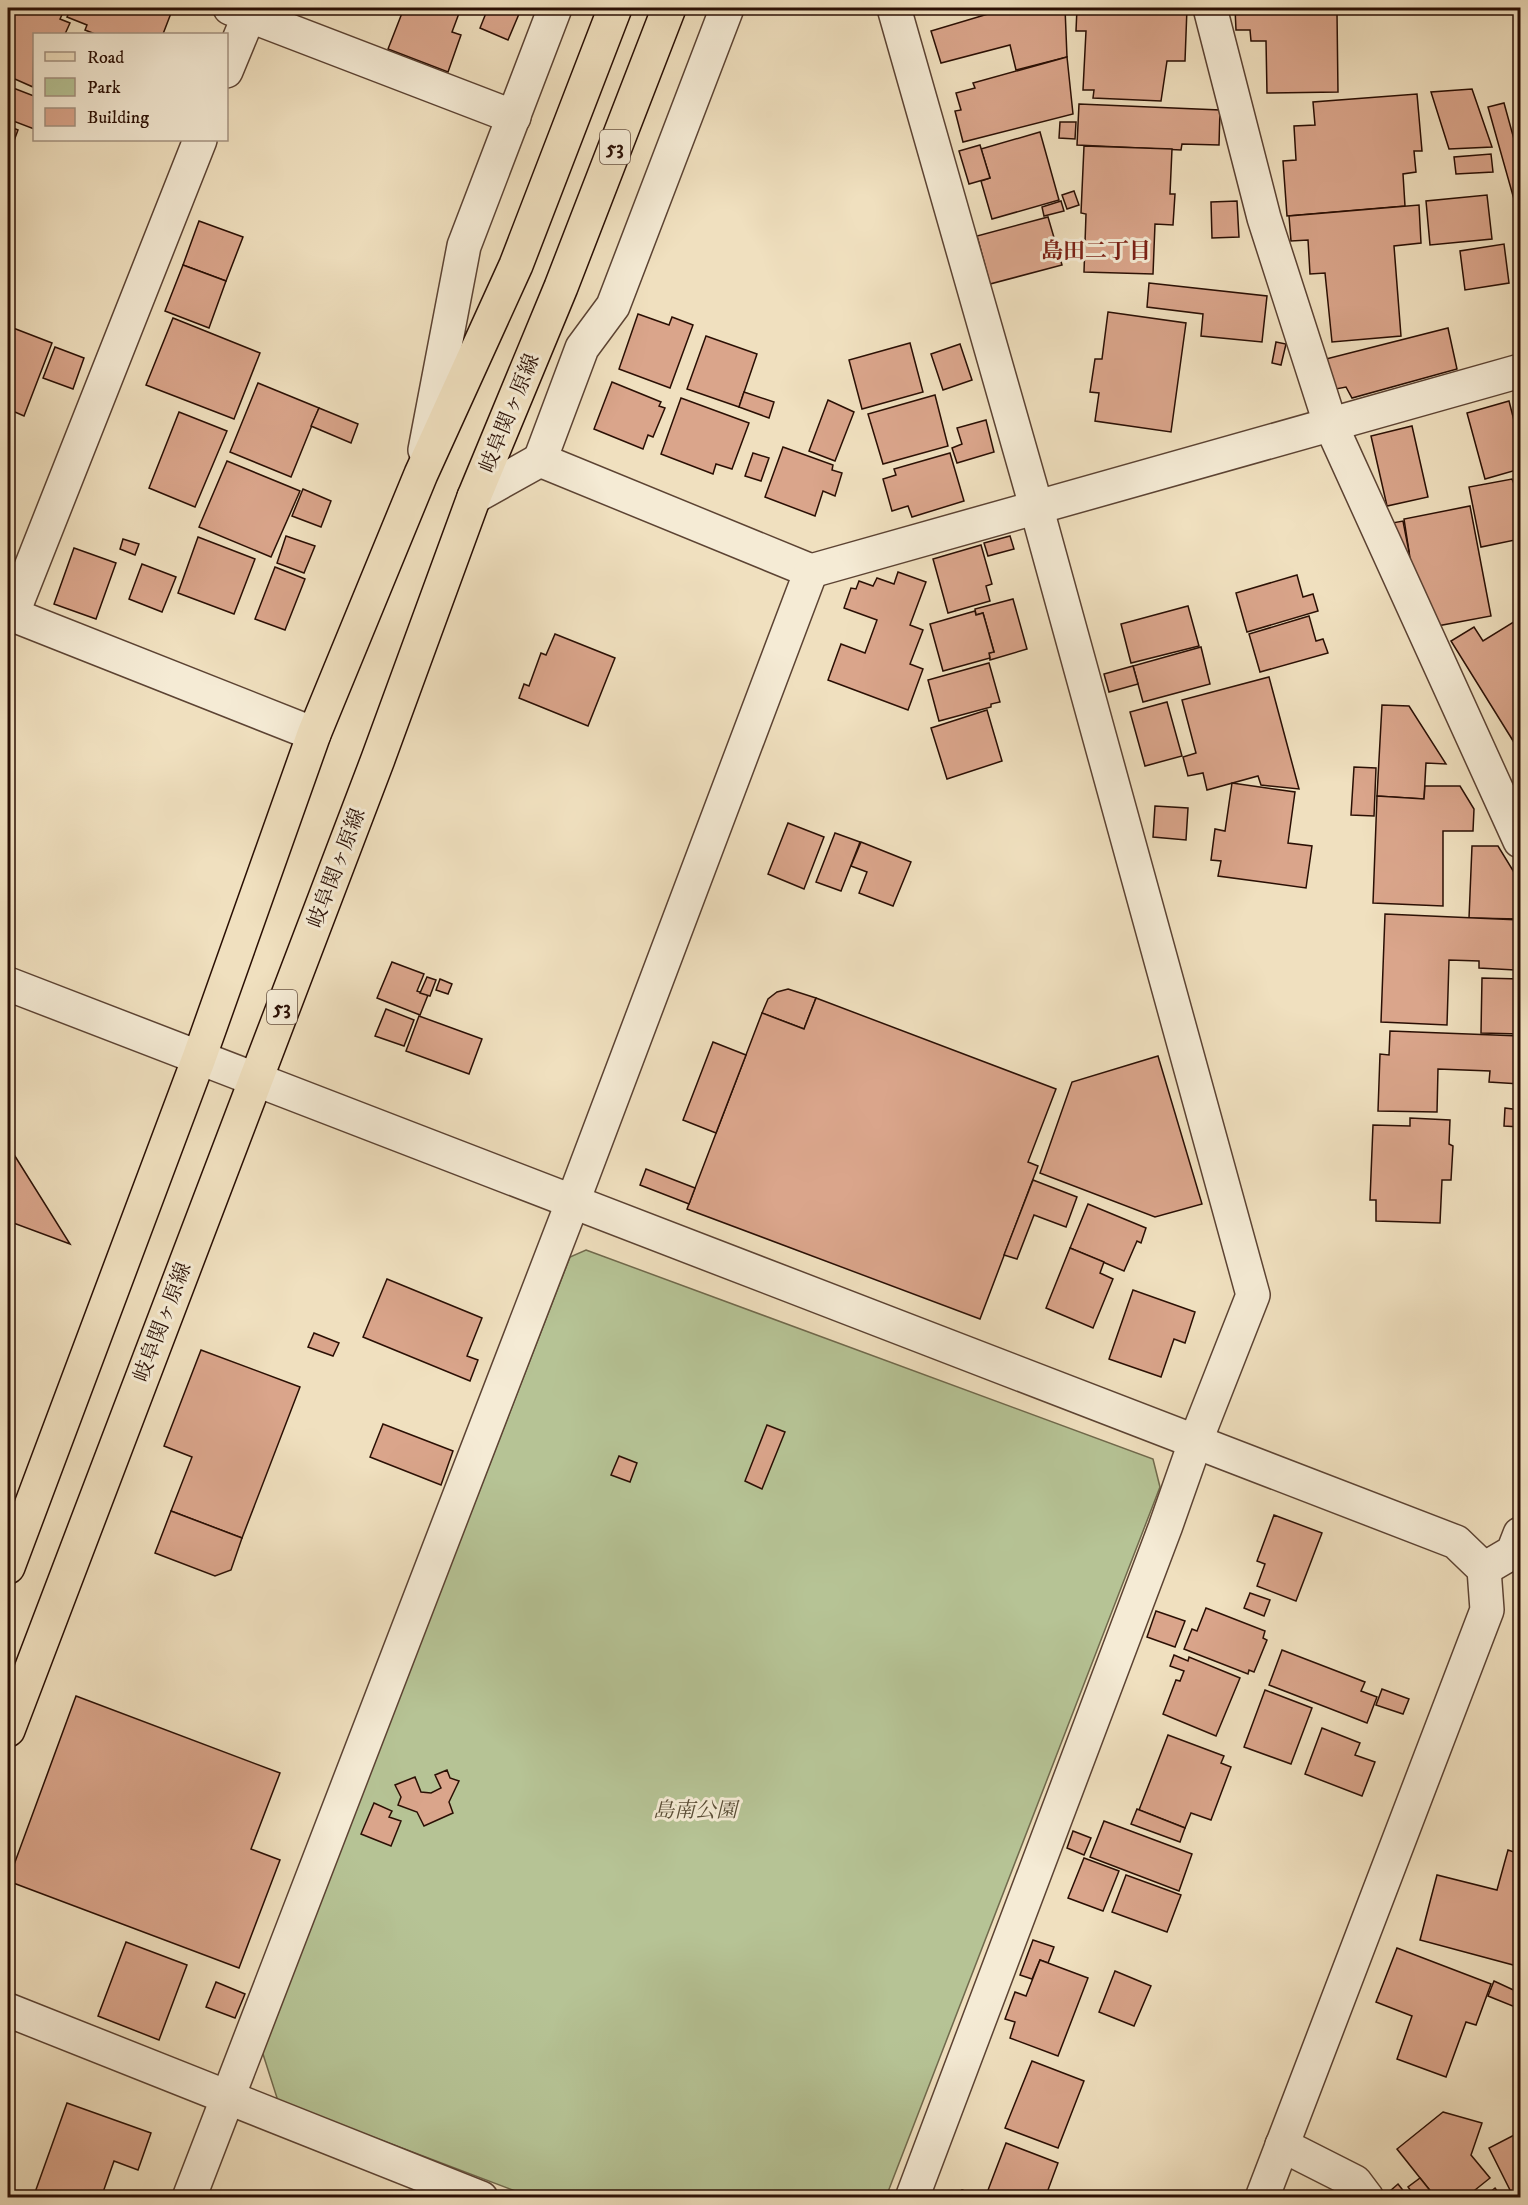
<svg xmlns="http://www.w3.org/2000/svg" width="1528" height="2205" font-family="'IM FELL DW Pica','Noto Serif JP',serif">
<rect width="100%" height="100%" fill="#f0e0bf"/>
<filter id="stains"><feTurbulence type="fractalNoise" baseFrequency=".00333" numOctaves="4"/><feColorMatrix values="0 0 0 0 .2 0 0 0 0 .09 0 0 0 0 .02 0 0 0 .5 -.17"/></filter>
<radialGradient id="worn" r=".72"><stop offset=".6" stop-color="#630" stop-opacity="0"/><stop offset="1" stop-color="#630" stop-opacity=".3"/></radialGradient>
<path fill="#b6c395" stroke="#70694c" stroke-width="1.5" d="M586,1250L1153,1459L1160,1487L886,2197H531L278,2101L262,2051L570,1257Z"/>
<g fill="#daa58b" stroke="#2a0f04" stroke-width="1.5">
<path d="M8,8H65L60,19L70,23L65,34H34L33,87L8,76Z"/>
<path d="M71,8H173L163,34H95L85,30L87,25L67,17Z"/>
<path d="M404,8H461L452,32L461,35L448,72L388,49Z"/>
<path d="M488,8H504L519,14L508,40L480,28Z"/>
<path d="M1008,8H1065L1067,57L1016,70L1010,45L941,63L931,31Z"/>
<path d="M1077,8H1187L1185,61H1167L1161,101L1093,98L1094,90H1083L1086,31H1076Z"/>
<path d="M1235,8H1353L1354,13H1337L1338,92L1267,93L1266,41H1251L1250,30H1236Z"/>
<path d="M1353,8H1400V9L1353,10Z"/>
<path d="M1067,57L1073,114L963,142L955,111L961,110L956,93L975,88L973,83Z"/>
<path d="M8,86L34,96V129L8,119Z"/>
<path d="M1472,89L1492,147L1449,149L1431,92Z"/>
<path d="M1417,94L1422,151H1414L1416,172L1403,174L1405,206L1287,216L1283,161L1296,160L1294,126L1315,125L1313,102Z"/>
<path d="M1504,103L1515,143L1520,142V202L1515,203L1488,107Z"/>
<path d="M1079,104L1220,110L1219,145L1182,144L1181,150L1077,145Z"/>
<path d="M1060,122H1076L1075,139L1059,138Z"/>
<path d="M8,126L18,130L8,157Z"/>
<path d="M1040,132L1059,200L992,219L981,181L990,178L981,149Z"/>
<path d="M980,145L990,178L969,184L959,151Z"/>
<path d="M1084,146L1172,149L1170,194H1175L1173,225L1155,224L1153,274L1084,272L1086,214L1081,213Z"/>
<path d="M1491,154L1493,172L1456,174L1454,157Z"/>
<path d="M1074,191L1079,205L1067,209L1062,195Z"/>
<path d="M1487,195L1492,239L1430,245L1426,201Z"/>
<path d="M1061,201L1064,211L1044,216L1042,207Z"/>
<path d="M1237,201L1239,237L1212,238L1211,202Z"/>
<path d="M1419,205L1421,243L1394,246L1401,336L1332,342L1325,273L1310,274L1308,240L1291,241L1289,216Z"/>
<path d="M1048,217L1062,265L990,284L977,236Z"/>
<path d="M199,221L243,237L226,281L183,265Z"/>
<path d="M1504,244L1509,283L1465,290L1460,251Z"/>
<path d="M183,265L226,281L209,328L165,311Z"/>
<path d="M8,280L14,283L8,301Z"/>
<path d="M1149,283L1267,296L1262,342L1201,336L1203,314L1147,307Z"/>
<path d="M1108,312L1186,323L1171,432L1095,421L1099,393L1090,392L1095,359H1102Z"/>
<path d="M638,314L669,325L672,317L693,325L670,388L619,369Z"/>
<path d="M173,318L260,353L234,419L146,385Z"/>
<path d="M8,326L52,343L24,416L8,409Z"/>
<path d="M1448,328L1457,369L1352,398L1346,387L1336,389L1326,359Z"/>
<path d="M706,336L757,354L739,407L687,389Z"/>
<path d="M1276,342L1286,344L1281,365L1272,363Z"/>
<path d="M910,343L923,392L862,409L849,360Z"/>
<path d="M960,344L972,380L943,390L931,354Z"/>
<path d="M55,347L84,358L73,389L43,378Z"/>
<path d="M612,382L661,402L659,406L665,408L653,437L648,435L643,449L594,429Z"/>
<path d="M258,383L319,408L291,477L230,452Z"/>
<path d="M744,392L774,402L769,418L739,407Z"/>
<path d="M935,395L948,446L883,464L868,414Z"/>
<path d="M681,398L749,423L732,469L716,464L713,474L661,454Z"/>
<path d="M828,400L854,412L835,461L809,451Z"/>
<path d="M1509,401L1520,444V469L1485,479L1467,413Z"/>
<path d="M319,408L358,424L351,443L311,426Z"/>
<path d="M179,412L227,431L195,507L149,488Z"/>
<path d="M986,420L994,452L957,463L952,448L962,444L957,428Z"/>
<path d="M1412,426L1428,497L1387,506L1371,436Z"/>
<path d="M783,447L833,465L832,470L842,473L835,496L823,491L815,516L765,497Z"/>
<path d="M753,453L769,458L761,481L745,476Z"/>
<path d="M950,453L964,501L912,517L908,506L892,511L883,479L896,475L894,469Z"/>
<path d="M227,461L300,491L271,557L199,527Z"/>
<path d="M1512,479L1514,484L1520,483V539L1481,547L1469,487Z"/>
<path d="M303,489L331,501L321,527L292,516Z"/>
<path d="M1470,506L1491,616L1421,629L1404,519Z"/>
<path d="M1403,521L1409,552L1398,554L1392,523Z"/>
<path d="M286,536L315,546L304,573L277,563Z"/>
<path d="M1010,536L1014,549L988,556L984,543Z"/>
<path d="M198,537L255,559L234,614L178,593Z"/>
<path d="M123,539L139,544L135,555L120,549Z"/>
<path d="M981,545L992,584L986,586L990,601L948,613L933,559Z"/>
<path d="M74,548L116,563L96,619L54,604Z"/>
<path d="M142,564L176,577L162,612L129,599Z"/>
<path d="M275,567L305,579L285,630L255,619Z"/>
<path d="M898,572L926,582L910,625L923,630L910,664L923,669L908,710L828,680L841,644L865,653L877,620L844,608L851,588L856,589L859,581L873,586L877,578L894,584Z"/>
<path d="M1297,575L1303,597L1313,594L1318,611L1247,632L1236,593Z"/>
<path d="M1520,581V607L1515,582Z"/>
<path d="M1013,599L1027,649L990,660L989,653L994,652L983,613L976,615L975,609Z"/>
<path d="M1188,606L1199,646L1131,663L1121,624Z"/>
<path d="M975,611L976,615L983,613L994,652L989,653L990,658L943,671L930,624Z"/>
<path d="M1309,616L1316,641L1323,639L1328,653L1260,672L1249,634Z"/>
<path d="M1520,618V752L1451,641L1474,627L1483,641Z"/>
<path d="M555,634L615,658L588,726L519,698L524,684L529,686L541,653L546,655Z"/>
<path d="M1201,647L1210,684L1143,702L1133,666Z"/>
<path d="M989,663L1000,702L991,704V707L939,721L928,680Z"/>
<path d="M1133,666L1138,684L1109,692L1104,674Z"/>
<path d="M1269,677L1299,789L1261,785L1258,776L1207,790L1203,773L1188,776L1183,757L1196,753L1182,700Z"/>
<path d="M1167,702L1182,756L1145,766L1130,712Z"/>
<path d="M1382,705L1409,706L1446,764L1426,763L1424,799L1377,796Z"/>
<path d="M987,710L1002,761L947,779L931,728Z"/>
<path d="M1354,767L1376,768L1374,816L1351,815Z"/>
<path d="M1232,783L1295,792L1288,843L1312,846L1306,888L1218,876L1221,861L1211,860L1215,829L1225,831Z"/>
<path d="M1425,786H1460L1474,809L1473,831H1443V906L1373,903L1377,796L1424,799Z"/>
<path d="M1155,806L1188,808L1186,840L1153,837Z"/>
<path d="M788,823L824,837L804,889L768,874Z"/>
<path d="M835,833L860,842L841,891L816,882Z"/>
<path d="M861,842L911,862L893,906L859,893L867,872L851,866Z"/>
<path d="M1472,846H1498L1520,882V919L1469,918Z"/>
<path d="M1385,914L1520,920V949H1517L1515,970L1479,968V961L1449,960L1447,1025L1381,1022Z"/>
<path d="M392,962L424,974L417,991L428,995L420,1015L377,998Z"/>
<path d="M427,977L436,980L430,996L420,993Z"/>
<path d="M1482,978L1520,979V1034L1481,1033Z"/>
<path d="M440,979L452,984L448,994L436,990Z"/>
<path d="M788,989L816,998L804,1029L762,1013L768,999L777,992Z"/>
<path d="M816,998L1056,1089L1028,1162L1038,1166L980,1319L687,1209L762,1013L804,1029Z"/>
<path d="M386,1009L414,1020L404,1046L375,1036Z"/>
<path d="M419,1016L482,1039L469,1074L406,1051Z"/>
<path d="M1390,1031L1520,1036V1084L1489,1082L1490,1071L1438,1069L1437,1112L1378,1111L1380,1054L1389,1055Z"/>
<path d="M713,1042L746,1055L716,1133L683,1120Z"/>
<path d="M1158,1056L1202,1204L1155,1217L1040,1173L1072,1082Z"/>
<path d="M1505,1108L1520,1110V1127L1504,1126Z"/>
<path d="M1410,1118L1450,1120L1449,1144L1453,1146L1451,1180H1442L1440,1223L1376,1221V1200H1370L1373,1125L1410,1126Z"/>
<path d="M8,1145L70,1244L8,1221Z"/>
<path d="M646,1169L695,1188L689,1204L640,1185Z"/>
<path d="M1033,1180L1077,1197L1066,1227L1034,1215L1017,1259L1004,1255Z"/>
<path d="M1088,1204L1146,1228L1141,1243L1137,1241L1124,1271L1070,1248Z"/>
<path d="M1070,1248L1104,1262L1100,1273L1113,1279L1093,1328L1046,1308Z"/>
<path d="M387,1279L482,1318L467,1356L478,1360L470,1381L363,1337Z"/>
<path d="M1133,1290L1195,1312L1185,1343L1174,1339L1161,1377L1109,1359Z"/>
<path d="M314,1333L339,1343L333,1356L308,1347Z"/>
<path d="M201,1350L300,1387L242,1538L171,1511L192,1457L164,1446Z"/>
<path d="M383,1424L453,1451L441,1485L370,1457Z"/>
<path d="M767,1425L785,1432L762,1489L745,1481Z"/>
<path d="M619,1456L637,1463L630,1482L611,1475Z"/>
<path d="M171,1511L242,1538L231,1570L215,1576L155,1553Z"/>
<path d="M1274,1515L1322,1533L1296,1601L1257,1586L1265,1564L1257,1561Z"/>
<path d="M1250,1593L1270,1600L1264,1616L1244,1608Z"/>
<path d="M1206,1608L1265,1631L1263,1638L1267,1640L1254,1672L1249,1670L1248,1674L1184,1649L1192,1629L1197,1631Z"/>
<path d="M1156,1611L1185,1621L1175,1647L1147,1637Z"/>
<path d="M1282,1650L1365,1682L1361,1691L1377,1697L1367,1723L1269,1685Z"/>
<path d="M1174,1655L1188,1661L1189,1657L1240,1678L1216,1736L1163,1714L1176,1680L1180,1681L1184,1671L1170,1666Z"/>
<path d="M1382,1689L1409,1699L1403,1714L1376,1705Z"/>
<path d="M1265,1690L1312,1708L1291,1764L1244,1747Z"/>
<path d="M76,1696L280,1773L251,1849L280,1860L239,1968L8,1881Z"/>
<path d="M1322,1728L1360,1743L1355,1755L1375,1762L1362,1796L1305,1774Z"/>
<path d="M1168,1735L1224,1756L1221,1763L1231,1767L1211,1820L1191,1813L1185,1828L1139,1810Z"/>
<path d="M447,1770L450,1778L459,1781L449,1802L453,1813L424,1826L417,1812L398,1805L401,1797L395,1785L415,1777L421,1792L431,1793L441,1788L435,1775Z"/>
<path d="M374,1803L392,1811L389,1817L401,1821L391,1846L361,1834Z"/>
<path d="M1137,1809L1185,1828L1180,1842L1131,1824Z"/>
<path d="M1104,1821L1192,1854L1179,1891L1090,1857Z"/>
<path d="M1073,1831L1091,1838L1084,1855L1067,1848Z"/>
<path d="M1508,1850L1520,1854V1954L1517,1966L1420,1940L1437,1875L1497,1890Z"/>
<path d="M1084,1858L1119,1871L1103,1911L1068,1898Z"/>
<path d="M1126,1875L1181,1895L1167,1932L1112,1912Z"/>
<path d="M1033,1940L1054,1947L1048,1963L1040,1960L1032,1979L1020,1975Z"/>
<path d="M126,1942L187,1965L159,2040L98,2016Z"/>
<path d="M1397,1948L1491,1984L1476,2025L1466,2022L1446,2077L1397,2059L1412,2016L1376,2002Z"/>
<path d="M1040,1960L1088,1978L1058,2056L1010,2038L1015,2022L1005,2019L1015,1992L1026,1996Z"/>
<path d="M1115,1971L1151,1986L1134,2026L1099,2012Z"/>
<path d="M1494,1981L1520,1993V2009L1488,1996Z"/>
<path d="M216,1982L245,1994L235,2018L206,2007Z"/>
<path d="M1032,2061L1084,2081L1058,2148L1005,2128Z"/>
<path d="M67,2103L151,2133L138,2170L114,2161L101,2198H33Z"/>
<path d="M1443,2112L1482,2123L1471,2155L1490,2178L1465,2198H1436L1397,2149Z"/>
<path d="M1520,2132V2195L1514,2198L1489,2148Z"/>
<path d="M1006,2143L1058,2163L1045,2198H985Z"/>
<path d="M1420,2178L1436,2198H1416L1408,2187Z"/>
<path d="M1398,2184L1409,2198H1393L1389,2192Z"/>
<path d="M1495,2188L1502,2198H1483Z"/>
<path d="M962,2190L976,2195L975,2198H959Z"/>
</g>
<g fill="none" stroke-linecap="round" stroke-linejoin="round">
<defs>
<g id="minor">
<path d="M230,8L514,117"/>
<path d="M894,8L1036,506L1253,1295L1196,1440L1165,1528L912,2198"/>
<path d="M1210,8L1264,218L1330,423L1520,841"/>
<path d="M226,71L252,8"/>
<path d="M425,450L464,246L555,8"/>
<path d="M540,460L582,348L613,306L727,8"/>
<path d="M474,497L540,460L811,571L1520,371"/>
<path d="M8,613L314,734"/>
<path d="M12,615L200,140"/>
<path d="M1484,1569L1513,1552L1520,1534"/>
<path d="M8,2010L481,2198"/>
<path d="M1282,2145L1355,2182L1367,2198"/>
<path d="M189,2198L573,1201L811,571"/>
</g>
<path id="tertiary" d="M8,984L1456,1542L1484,1569L1487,1610L1262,2198"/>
<g id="primary">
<path d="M8,1567L199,1058L314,734L421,474L516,265L615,8"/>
<path d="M8,1730L378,759L474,497L561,287L669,8"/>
</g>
</defs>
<use href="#minor" stroke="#5c4333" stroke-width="36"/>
<use href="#tertiary" stroke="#5c4333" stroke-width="36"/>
<use href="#primary" stroke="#2a0f04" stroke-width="36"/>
<use href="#minor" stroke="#f5ebd5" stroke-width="33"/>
<use href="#tertiary" stroke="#f5ebd5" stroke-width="33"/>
<use href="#primary" stroke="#f0e0bf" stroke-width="33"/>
</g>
<g text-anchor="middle" stroke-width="6" stroke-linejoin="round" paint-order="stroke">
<g fill="#f5ebd5" stroke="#675143" stroke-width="1.5">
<rect x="600" y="130" width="30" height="34" rx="4.5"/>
<rect x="267" y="990" width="30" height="34" rx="4.5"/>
</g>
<g font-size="20" font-weight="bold" fill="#2a0f04">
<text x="615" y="154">53</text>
<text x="282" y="1014">53</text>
</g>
<g font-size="21" fill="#2a0f04" stroke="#f5ebd5">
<text transform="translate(509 413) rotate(-68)" y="7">岐阜関ヶ原線</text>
<text transform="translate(336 868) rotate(-69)" y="7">岐阜関ヶ原線</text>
<text transform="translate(162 1322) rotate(-69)" y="7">岐阜関ヶ原線</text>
</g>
<g font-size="21" font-style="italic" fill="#5b4e37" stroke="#f5ebd5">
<text x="695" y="1817">島南公園</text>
</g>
<g font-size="22" font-weight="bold" fill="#7a1f14" stroke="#f5ebd5">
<text x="1096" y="258">島田二丁目</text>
</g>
</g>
<rect width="1528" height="2205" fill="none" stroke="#f0e0bf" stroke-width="30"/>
<rect x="9" y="9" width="1510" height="2187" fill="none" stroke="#2a0f04" stroke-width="3"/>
<rect x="15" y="15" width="1498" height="2175" fill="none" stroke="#2a0f04" stroke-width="1.5"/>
<rect x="33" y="33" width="195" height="108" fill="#f5ebd5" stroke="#a49381" stroke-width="1.5"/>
<rect x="45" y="52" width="30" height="9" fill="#f0e0bf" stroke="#a49381" stroke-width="1.5"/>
<text x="87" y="63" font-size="18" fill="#2a0f04">Road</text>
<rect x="45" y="78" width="30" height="18" fill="#b6c395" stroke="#a49381" stroke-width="1.5"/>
<text x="87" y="93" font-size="18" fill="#2a0f04">Park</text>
<rect x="45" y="108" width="30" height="18" fill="#daa58b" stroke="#a49381" stroke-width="1.5"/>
<text x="87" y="123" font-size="18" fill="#2a0f04">Building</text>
<rect width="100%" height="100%" filter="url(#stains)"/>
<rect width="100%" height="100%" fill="url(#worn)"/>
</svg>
